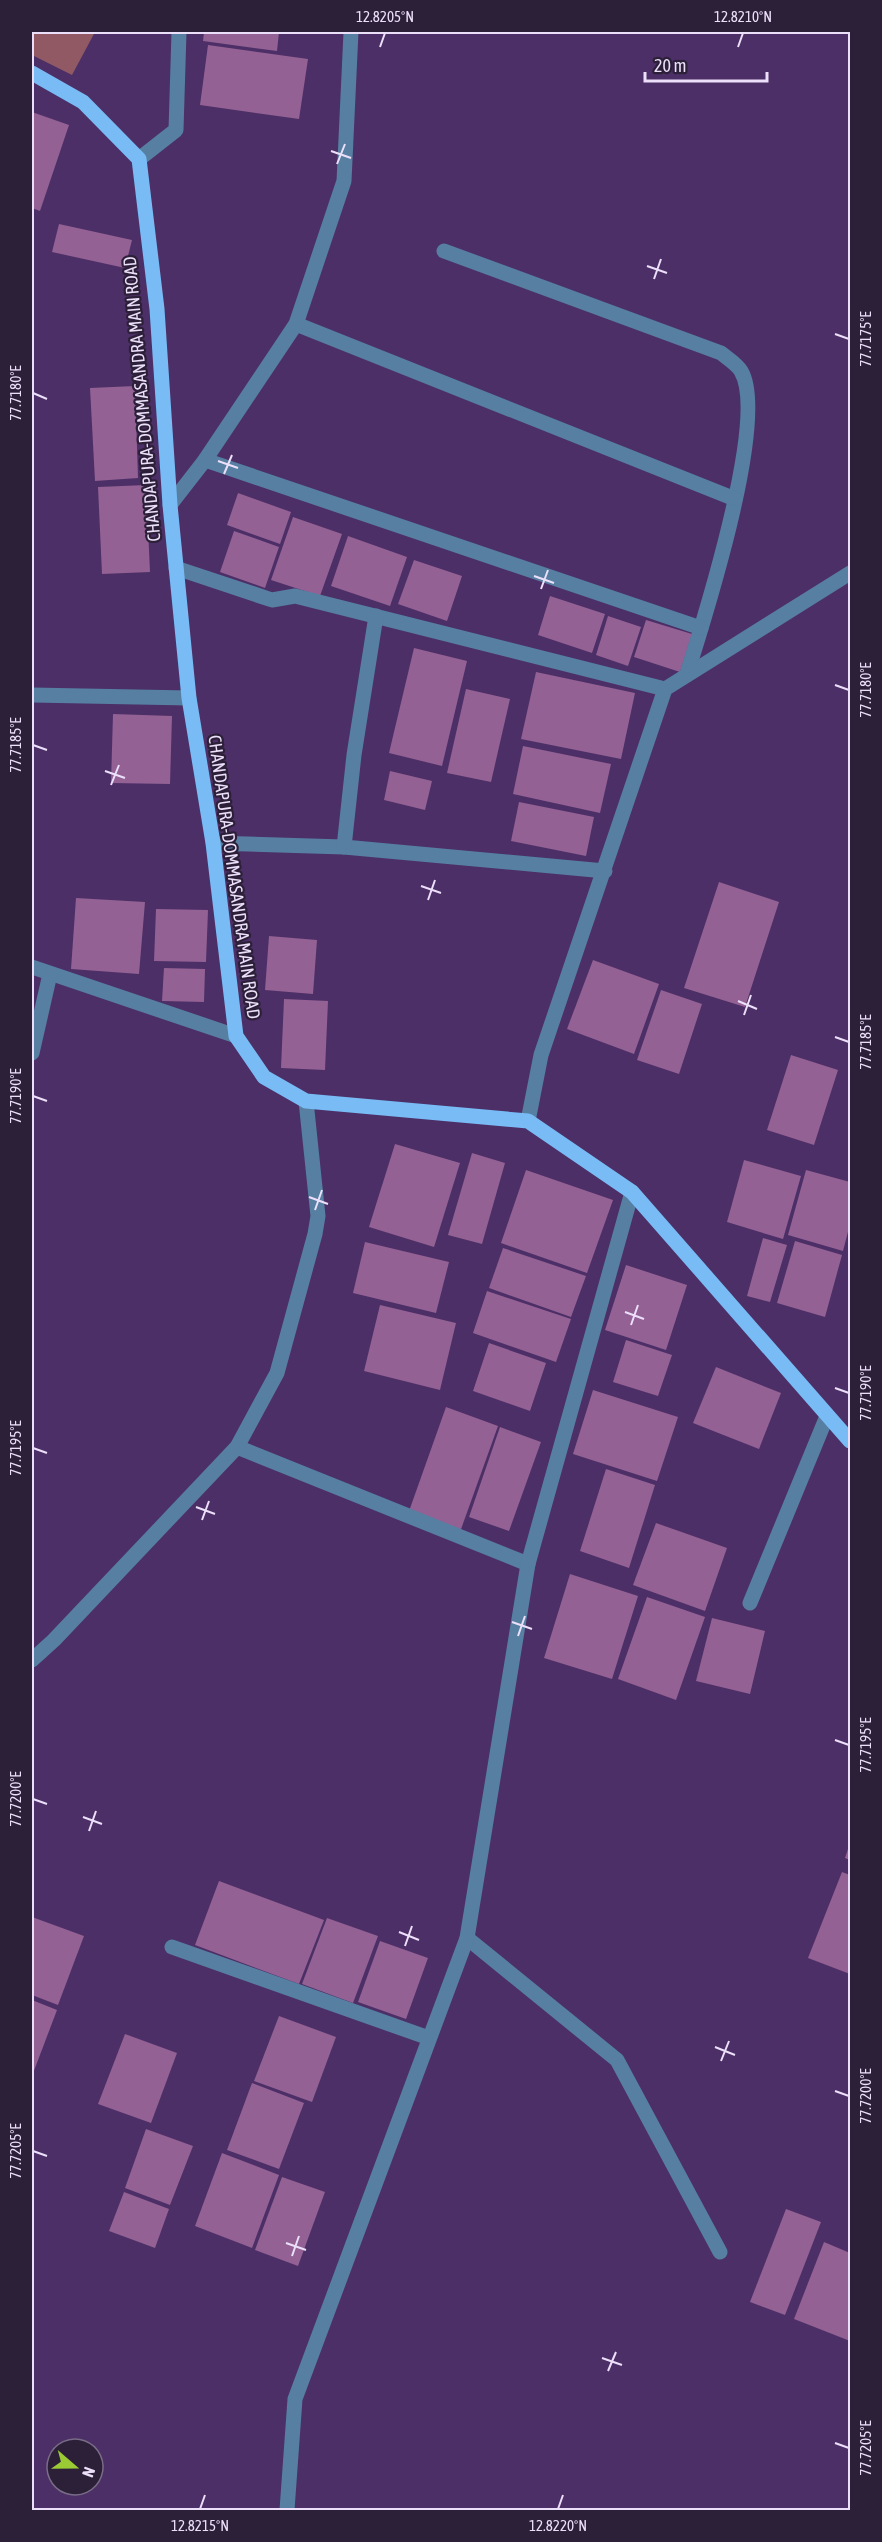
<svg xmlns="http://www.w3.org/2000/svg" width="882" height="2542" font-family="'Asap Condensed',sans-serif">
<rect width="100%" height="100%" fill="#4c2f66"/>
<path fill="#905964" d="M32,32H95L72,75L32,55Z"/>
<g fill="#936194">
<path d="M204,32H279L277,51L203,41Z"/>
<path d="M208,45L308,59L299,119L200,105Z"/>
<path d="M32,112L69,125L40,211L32,208Z"/>
<path d="M59,224L132,240L125,268L52,252Z"/>
<path d="M135,386L138,478L95,481L90,388Z"/>
<path d="M146,485L150,572L102,574L98,487Z"/>
<path d="M238,493L291,512L280,544L227,525Z"/>
<path d="M293,517L342,534L320,596L271,580Z"/>
<path d="M234,531L279,547L265,588L220,572Z"/>
<path d="M348,536L407,557L390,606L331,586Z"/>
<path d="M414,560L462,576L447,621L398,604Z"/>
<path d="M550,596L605,614L592,653L538,635Z"/>
<path d="M608,616L641,627L628,666L596,655Z"/>
<path d="M646,620L692,634L680,672L634,657Z"/>
<path d="M414,648L467,661L442,766L389,753Z"/>
<path d="M536,672L635,693L621,759L521,739Z"/>
<path d="M466,689L510,699L491,782L447,773Z"/>
<path d="M113,714L172,716L170,784L111,783Z"/>
<path d="M523,746L611,764L600,813L513,794Z"/>
<path d="M390,771L432,781L425,810L384,800Z"/>
<path d="M519,802L594,817L586,856L511,841Z"/>
<path d="M719,882L779,902L745,1007L684,988Z"/>
<path d="M76,898L145,902L139,974L71,969Z"/>
<path d="M156,909L208,910L206,962L154,961Z"/>
<path d="M269,936L317,940L313,994L265,990Z"/>
<path d="M593,960L659,984L634,1054L567,1029Z"/>
<path d="M164,968L205,969L204,1002L162,1001Z"/>
<path d="M661,990L702,1004L679,1074L637,1060Z"/>
<path d="M284,999L328,1001L325,1070L281,1068Z"/>
<path d="M791,1055L838,1070L814,1145L767,1130Z"/>
<path d="M395,1144L460,1163L434,1247L369,1227Z"/>
<path d="M472,1153L505,1163L482,1244L448,1235Z"/>
<path d="M744,1160L801,1176L783,1239L727,1222Z"/>
<path d="M526,1170L613,1200L587,1273L501,1243Z"/>
<path d="M806,1170L850,1182V1224L843,1251L788,1235Z"/>
<path d="M763,1238L787,1245L770,1302L747,1296Z"/>
<path d="M795,1241L842,1255L825,1317L777,1303Z"/>
<path d="M365,1242L449,1262L436,1313L353,1293Z"/>
<path d="M503,1248L586,1276L571,1317L489,1288Z"/>
<path d="M626,1265L687,1285L666,1350L605,1330Z"/>
<path d="M487,1291L571,1319L556,1362L473,1333Z"/>
<path d="M380,1305L456,1323L440,1390L364,1371Z"/>
<path d="M626,1340L672,1355L658,1396L613,1382Z"/>
<path d="M489,1343L546,1363L530,1411L473,1391Z"/>
<path d="M716,1367L781,1393L759,1449L693,1423Z"/>
<path d="M593,1390L678,1417L657,1481L573,1454Z"/>
<path d="M446,1407L498,1426L460,1532L408,1514Z"/>
<path d="M500,1427L541,1442L509,1531L469,1517Z"/>
<path d="M606,1469L655,1485L629,1568L580,1551Z"/>
<path d="M656,1523L727,1548L705,1611L633,1585Z"/>
<path d="M570,1574L638,1596L612,1679L544,1658Z"/>
<path d="M647,1597L705,1617L676,1700L618,1679Z"/>
<path d="M712,1618L765,1631L750,1694L696,1681Z"/>
<path d="M850,1843V1860L845,1858Z"/>
<path d="M842,1872L850,1875V1974L808,1958Z"/>
<path d="M219,1881L324,1920L299,1984L195,1945Z"/>
<path d="M32,1917L84,1936L58,2005L32,1995Z"/>
<path d="M327,1918L378,1936L353,2003L302,1984Z"/>
<path d="M380,1941L428,1958L406,2019L358,2002Z"/>
<path d="M32,2000L57,2010L32,2076Z"/>
<path d="M279,2016L336,2037L312,2102L254,2081Z"/>
<path d="M125,2034L177,2053L151,2123L98,2104Z"/>
<path d="M252,2083L304,2103L279,2169L227,2150Z"/>
<path d="M146,2129L193,2146L170,2205L125,2188Z"/>
<path d="M222,2153L279,2175L252,2248L195,2226Z"/>
<path d="M282,2177L325,2192L298,2266L255,2250Z"/>
<path d="M124,2192L169,2209L155,2248L109,2231Z"/>
<path d="M786,2209L821,2222L785,2315L750,2302Z"/>
<path d="M824,2242L850,2253V2341L794,2319Z"/>
</g>
<g fill="none" stroke-linecap="round" stroke-linejoin="round">
<g stroke="#567fa2" stroke-width="15">
<path d="M139,159L176,130L179,32"/>
<path d="M444,251L721,353C727,358 737,364 741,371C769,418 704,619 687,674"/>
<path d="M296,324L735,499"/>
<path d="M205,460L701,628"/>
<path d="M170,505L205,460L296,324L344,181L351,32"/>
<path d="M176,568L272,600L295,596L665,689"/>
<path d="M32,695L189,698"/>
<path d="M213,843L344,847L605,871"/>
<path d="M344,847L354,755L376,616"/>
<path d="M32,967L236,1036"/>
<path d="M32,1053L50,974"/>
<path d="M528,1121L541,1055L665,689L850,573"/>
<path d="M237,1447L528,1564"/>
<path d="M750,1603L827,1416"/>
<path d="M32,1660L54,1640L237,1447L277,1373L315,1234L318,1216L306,1101"/>
<path d="M467,1938L617,2060L720,2252"/>
<path d="M172,1947L429,2038"/>
<path d="M287,2510L295,2399L467,1938L528,1564L632,1192"/>
</g>
<path stroke="#78bbf5" stroke-width="15" d="M32,73L83,102L139,159L157,309L170,505L189,698L213,843L236,1036L264,1077L306,1101L528,1121L632,1192L850,1441"/>
</g>
<path fill="none" stroke="#ebdffa" stroke-width="2" d="M380,47L385,33M738,47L743,33M331,151L351,158M337,164L345,144M647,266L667,273M654,279L661,259M835,334L849,339M33,393L47,399M218,461L238,468M224,474L232,455M534,576L554,583M541,589L548,570M835,685L849,690M33,745L47,750M105,771L125,778M111,785L119,765M421,886L441,893M428,900L435,880M738,1001L757,1009M744,1015L751,995M835,1037L849,1042M33,1096L47,1101M309,1197L328,1204M315,1210L322,1190M625,1312L644,1319M631,1325L638,1305M835,1388L849,1393M33,1448L47,1453M196,1507L215,1514M202,1520L209,1501M512,1622L532,1629M518,1636L525,1616M835,1740L849,1745M33,1799L47,1804M83,1817L102,1824M89,1831L96,1811M399,1932L419,1940M405,1946L412,1926M715,2047L735,2055M721,2061L729,2041M835,2091L849,2096M33,2151L47,2156M286,2243L306,2250M292,2256L299,2236M602,2358L622,2365M608,2371L616,2352M835,2443L849,2448M200,2509L205,2495M558,2509L563,2495"/>
<g text-anchor="middle" stroke-width="4.5" stroke-linejoin="round" paint-order="stroke">
<g font-size="18" fill="#ebdffa" stroke="#2c1f38">
<text transform="translate(142 399) rotate(-95)" y="6">CHANDAPURA-DOMMASANDRA MAIN ROAD</text>
<text transform="translate(234 877) rotate(82)" y="6">CHANDAPURA-DOMMASANDRA MAIN ROAD</text>
</g>
</g>
<rect width="882" height="2542" fill="none" stroke="#2c1f38" stroke-width="66"/>
<g transform="translate(75 2467) rotate(110)"><circle r="28" fill="#2c1f38" stroke="#786c86" stroke-width="1.5"/>
<path d="M0-4.5L10 22L0 15L-10 22Z" fill="#9acb34"/>
<text y="-9" font-size="16" font-weight="bold" text-anchor="middle" fill="#ebdffa">N</text>
</g>
<path d="M645 72v9h122v-9" fill="none" stroke="#ebdffa" stroke-width="3"/>
<text x="654" y="72" font-size="18" fill="#ebdffa" stroke="#2c1f38" stroke-width="4.5" paint-order="stroke">20 m</text>
<rect x="33" y="33" width="816" height="2476" fill="none" stroke="#ebdffa" stroke-width="2"/>
<g font-size="15" text-anchor="middle" fill="#ebdffa">
<text x="385" y="22">12.8205°N</text>
<text x="743" y="22">12.8210°N</text>
<text transform="translate(866 339) rotate(-90)" y="5">77.7175°E</text>
<text transform="translate(16 393) rotate(-90)" y="5">77.7180°E</text>
<text transform="translate(866 690) rotate(-90)" y="5">77.7180°E</text>
<text transform="translate(16 745) rotate(-90)" y="5">77.7185°E</text>
<text transform="translate(866 1042) rotate(-90)" y="5">77.7185°E</text>
<text transform="translate(16 1096) rotate(-90)" y="5">77.7190°E</text>
<text transform="translate(866 1393) rotate(-90)" y="5">77.7190°E</text>
<text transform="translate(16 1448) rotate(-90)" y="5">77.7195°E</text>
<text transform="translate(866 1745) rotate(-90)" y="5">77.7195°E</text>
<text transform="translate(16 1799) rotate(-90)" y="5">77.7200°E</text>
<text transform="translate(866 2096) rotate(-90)" y="5">77.7200°E</text>
<text transform="translate(16 2151) rotate(-90)" y="5">77.7205°E</text>
<text transform="translate(866 2448) rotate(-90)" y="5">77.7205°E</text>
<text x="200" y="2531">12.8215°N</text>
<text x="558" y="2531">12.8220°N</text>
</g>
</svg>
